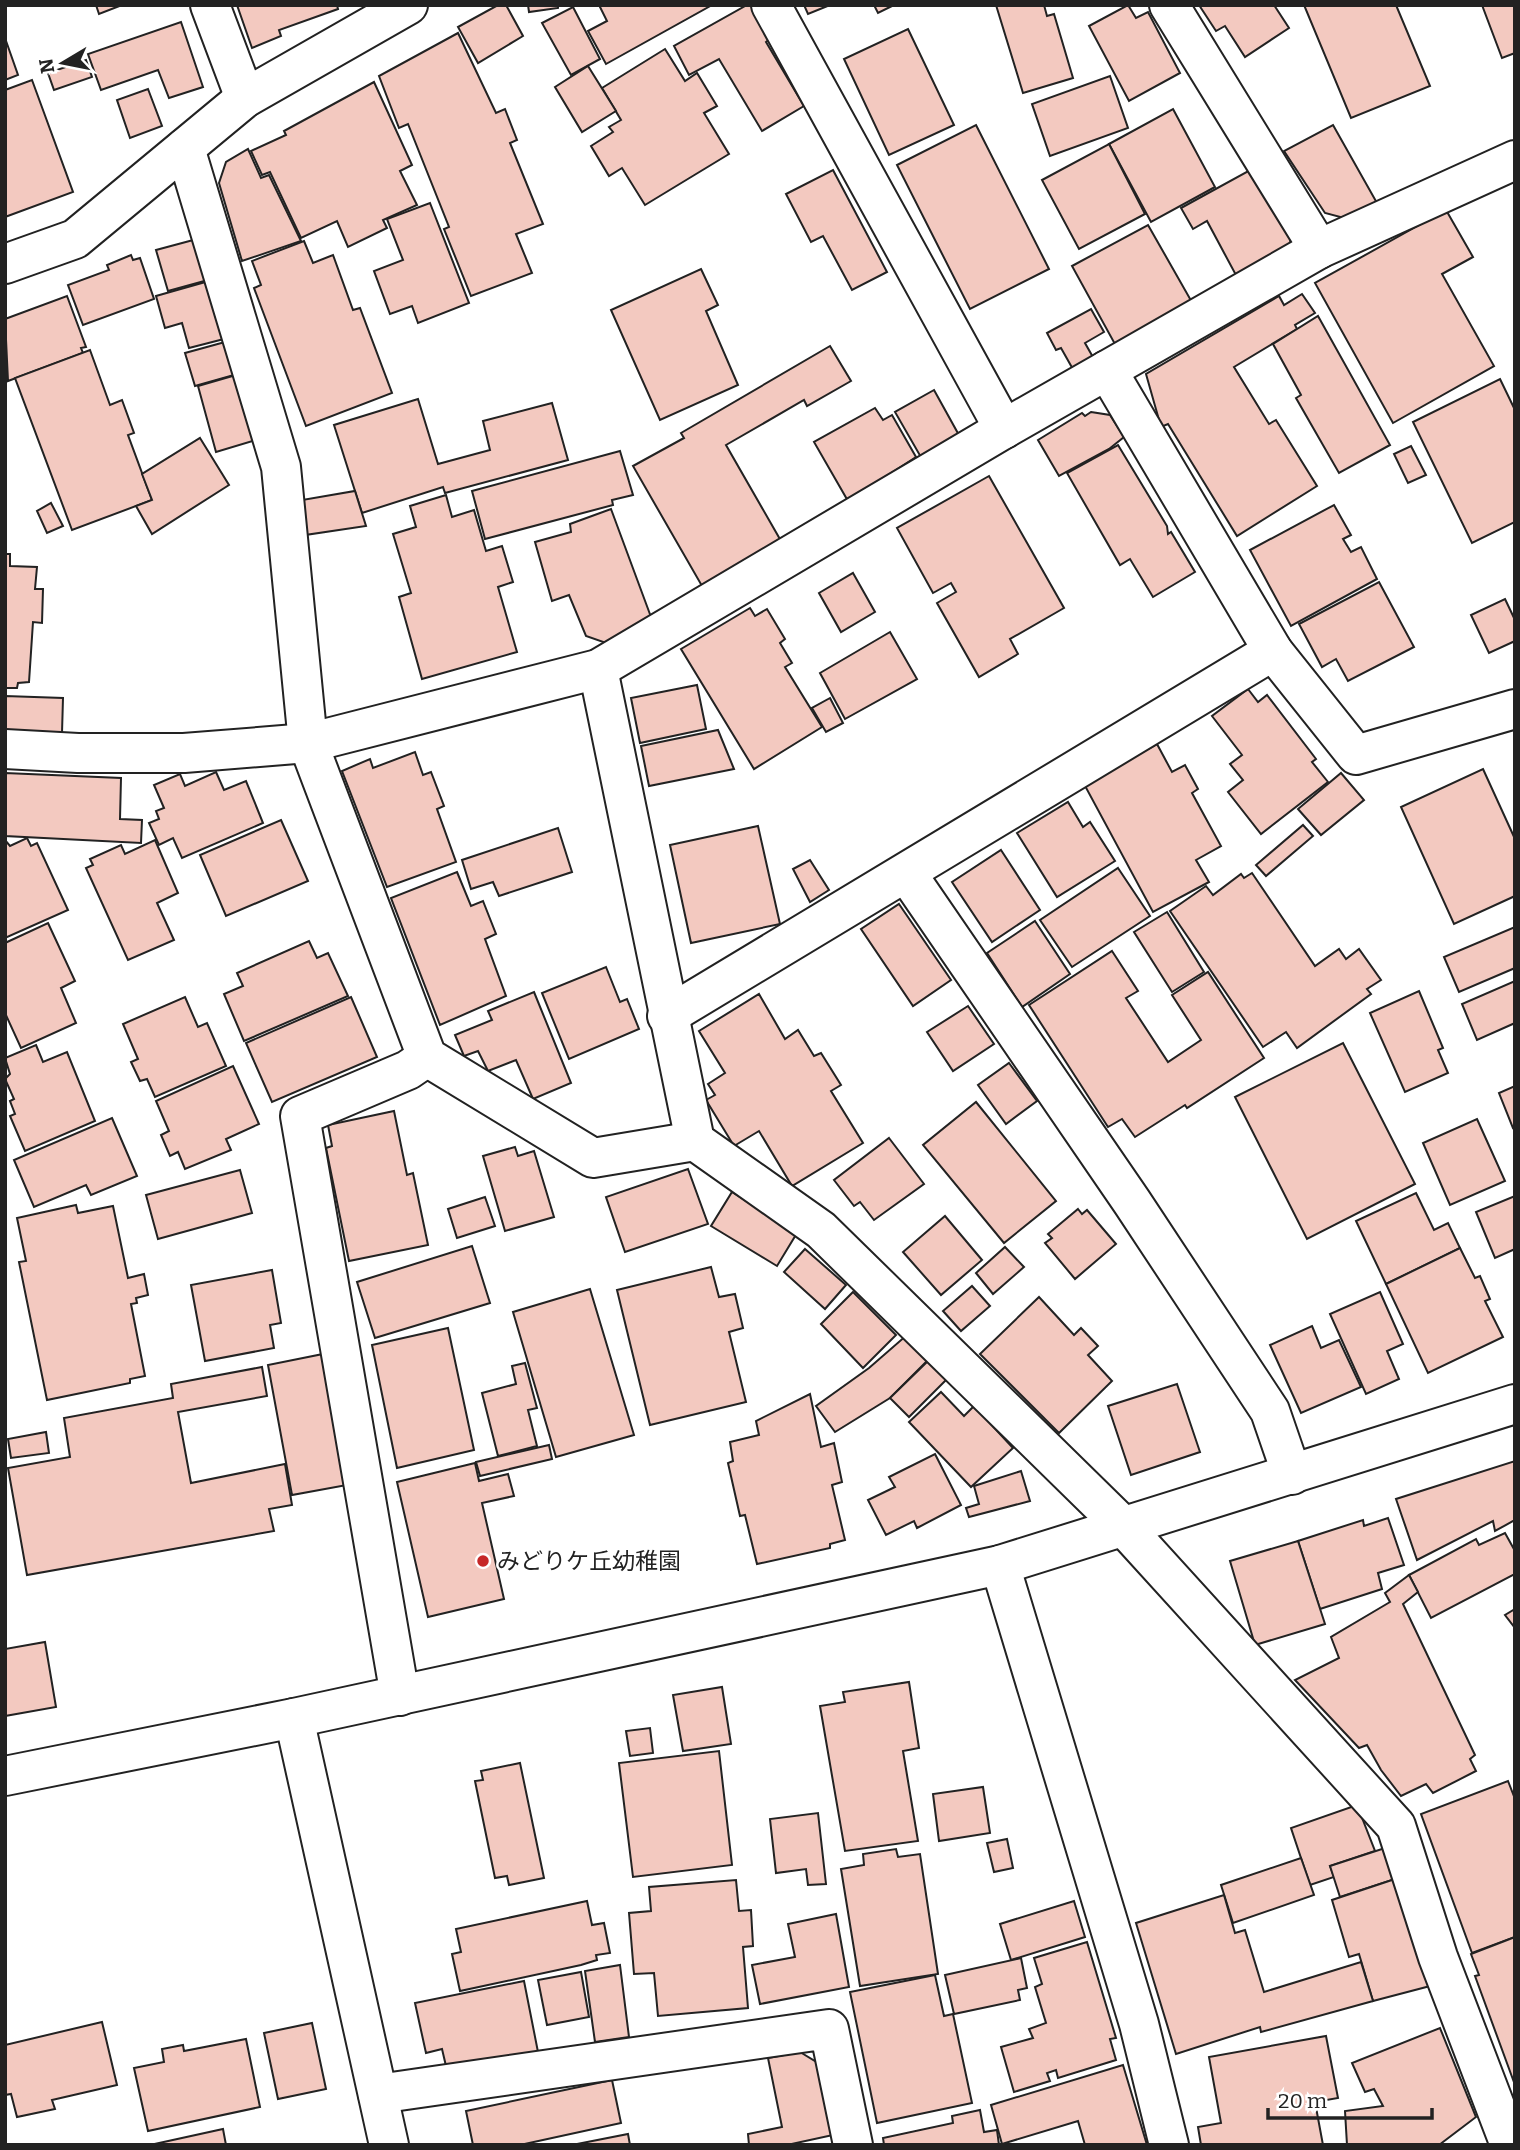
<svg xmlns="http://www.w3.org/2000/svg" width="1520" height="2150" font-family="Bitter,'Noto Sans JP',serif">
<rect width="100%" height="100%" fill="#fff"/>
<g fill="#f3c9c0" stroke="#222" stroke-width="2">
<path d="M96,5H122L99,14Z"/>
<path d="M237,5H337L338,9L279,30L281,36L252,48Z"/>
<path d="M498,5H506L523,36L478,63L458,27Z"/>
<path d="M528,5H558V8L529,12Z"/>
<path d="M599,5H712L606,64L588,31L607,21Z"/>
<path d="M747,5H752L770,39L766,42L804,106L762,131L719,59L689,75L674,46Z"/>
<path d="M804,5H830L808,14Z"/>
<path d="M874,5H894L878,13Z"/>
<path d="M996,5H1044L1047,16L1054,14L1073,78L1023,93Z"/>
<path d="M1128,5L1136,18L1148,12L1180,73L1129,101L1089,26Z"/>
<path d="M1199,5H1274L1289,28L1245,57L1225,26L1216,31Z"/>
<path d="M1304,5H1396L1430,86L1351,118Z"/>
<path d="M1482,5H1515V53L1502,58Z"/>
<path d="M573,7L600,59L571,75L542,23Z"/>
<path d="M181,22L203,87L169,98L158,70L101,90L88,54Z"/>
<path d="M908,29L954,125L889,155L844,59Z"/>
<path d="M458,33L496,113L505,109L517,140L510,143L543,224L516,234L532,273L471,296L444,229L449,227L408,124L399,128L379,76Z"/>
<path d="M5,38L18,75L5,80Z"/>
<path d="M665,49L685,81L697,73L717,106L704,113L729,154L645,205L622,168L609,176L591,146L613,132L609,127L621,120L602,88Z"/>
<path d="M86,60L92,77L54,90L48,73Z"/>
<path d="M588,66L616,111L582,132L555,87Z"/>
<path d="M1110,76L1128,128L1050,156L1032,104Z"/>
<path d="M32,80L73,192L5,217V90Z"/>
<path d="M374,82L412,165L400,171L417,205L383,220L387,228L348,247L337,221L301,238L270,172L262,175L251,151L286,135L284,131Z"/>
<path d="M148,89L162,126L130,138L117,100Z"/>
<path d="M1173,109L1215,187L1151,222L1109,144Z"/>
<path d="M976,125L1049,269L970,309L897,165Z"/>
<path d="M1333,125L1377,203L1344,218L1325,213L1284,151Z"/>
<path d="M1109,144L1145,214L1079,249L1042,180Z"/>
<path d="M248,149L261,178L269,175L301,241L242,261L219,183L226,162Z"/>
<path d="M1252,169L1291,228L1290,249L1237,277L1207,221L1193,229L1181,208Z"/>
<path d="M833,170L887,272L852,290L823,236L811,242L786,194Z"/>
<path d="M430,203L469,303L418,323L412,306L390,314L374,271L403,260L387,219Z"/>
<path d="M1446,210L1473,257L1442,274L1494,366L1393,423L1315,283Z"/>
<path d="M1148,225L1193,304L1116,346L1072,266Z"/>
<path d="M197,239L208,280L168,291L156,250Z"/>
<path d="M304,241L313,263L333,255L353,310L360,308L392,393L306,426L254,288L261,285L252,261Z"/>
<path d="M131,255L133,260L140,258L154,299L83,325L68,285L109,270L107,265Z"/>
<path d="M701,269L718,305L706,311L738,385L660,420L611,310Z"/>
<path d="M209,281L224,339L189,348L182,323L165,328L156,296Z"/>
<path d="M1302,294L1315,313L1295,325L1297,329L1234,367L1269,424L1276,420L1317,486L1237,536L1168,424L1161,427L1146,374L1279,296L1284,305Z"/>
<path d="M67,296L86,347L81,348L83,353L8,381L5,319Z"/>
<path d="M1091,309L1104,332L1085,343L1094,359L1074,371L1061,348L1056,350L1047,333Z"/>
<path d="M1318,316L1390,445L1339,473L1296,398L1301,395L1273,344Z"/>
<path d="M225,342L234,375L195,386L185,353Z"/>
<path d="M830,346L851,381L807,406L804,400L726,445L781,541L702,586L633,466L684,438L681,433Z"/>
<path d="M90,350L110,405L122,400L134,433L128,435L152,500L72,530L15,378Z"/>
<path d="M236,375L256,440L216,452L198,386Z"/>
<path d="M1500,379L1515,410V522L1472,543L1413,422Z"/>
<path d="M934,390L960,437L922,459L895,412Z"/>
<path d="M418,399L438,464L490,450L483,421L552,403L568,460L445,493L443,487L362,513L334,425Z"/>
<path d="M875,408L883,420L892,415L916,457L848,501L814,442Z"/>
<path d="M1091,412L1110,415L1124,437L1109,449L1059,476L1038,440L1082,413L1085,416Z"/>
<path d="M200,438L229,485L152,534L136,506L152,500L142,474Z"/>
<path d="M1118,445L1167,526L1168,534L1171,532L1195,572L1153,597L1130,559L1120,565L1067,473Z"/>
<path d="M1411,446L1426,475L1408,483L1394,454Z"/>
<path d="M620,451L633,495L612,500L613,505L485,539L472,491Z"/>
<path d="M989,476L1064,608L1010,639L1018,654L979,677L937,603L956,592L951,583L933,593L897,528Z"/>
<path d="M355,491L366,526L305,535L302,500Z"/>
<path d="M446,495L452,517L474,510L486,551L502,546L513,582L498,587L517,652L422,679L399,597L411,593L393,534L416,527L410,506Z"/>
<path d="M51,503L63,526L47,533L37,511Z"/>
<path d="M1334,505L1351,535L1343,539L1351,552L1361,547L1377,579L1291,626L1250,550Z"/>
<path d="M611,509L651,617L606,643L586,636L569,595L552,601L535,542L571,532L570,524Z"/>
<path d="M5,554H10V566L37,567L35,589H43L42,623L33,622L29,682L18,683L17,688H5Z"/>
<path d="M853,573L875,612L841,632L819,593Z"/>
<path d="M1379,582L1414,647L1348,681L1336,659L1322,667L1299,624Z"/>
<path d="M1505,599L1515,620V641L1489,653L1471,615Z"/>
<path d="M750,608L755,616L767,609L785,639L780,643L792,663L785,667L822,727L754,769L681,649Z"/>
<path d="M890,632L917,679L845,719L820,673Z"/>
<path d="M697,685L706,729L640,743L631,698Z"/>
<path d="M1248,689L1258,702L1267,695L1316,759L1312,762L1328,782L1261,834L1228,792L1243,780L1230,764L1242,755L1212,716Z"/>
<path d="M5,696L63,698L62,733L5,730Z"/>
<path d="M830,698L843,723L826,732L812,708Z"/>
<path d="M718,730L734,769L649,786L641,746Z"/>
<path d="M1157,744L1172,772L1185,765L1198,789L1192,793L1221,846L1196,860L1209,882L1153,912L1084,784Z"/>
<path d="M415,752L423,775L431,772L444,806L437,809L456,862L387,887L342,771L370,759L373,768Z"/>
<path d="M1483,769L1515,839V896L1454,924L1401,807Z"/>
<path d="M216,772L224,790L246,781L263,823L182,858L173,838L159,845L149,823L159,819L156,811L164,808L154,785L180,774L185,786Z"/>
<path d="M5,773L121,778L120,819L142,820L141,843L5,836Z"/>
<path d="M1341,773L1364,800L1321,835L1298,809Z"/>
<path d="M1068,802L1083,827L1090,822L1115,861L1057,897L1017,833Z"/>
<path d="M281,820L308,881L226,916L200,855Z"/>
<path d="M1303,825L1313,836L1266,876L1256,865Z"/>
<path d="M758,826L780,924L691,943L670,845Z"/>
<path d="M558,828L572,872L499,896L493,882L471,889L462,860Z"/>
<path d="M27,838L31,846L37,843L68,910L5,938V840L10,846Z"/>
<path d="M155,840L178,893L157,903L174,940L128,960L86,868L93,865L90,859L121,845L125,854Z"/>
<path d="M1001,850L1040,910L992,942L952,882Z"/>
<path d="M810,860L829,890L810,902L793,869Z"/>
<path d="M1118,868L1150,916L1072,967L1040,920Z"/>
<path d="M457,872L471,906L483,901L496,934L485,939L506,996L440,1025L391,898Z"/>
<path d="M1252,873L1315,966L1339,949L1346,959L1359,949L1381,980L1367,989L1371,994L1297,1048L1286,1032L1263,1047L1170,911L1206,886L1213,895L1241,874L1244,878Z"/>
<path d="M899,904L951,980L913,1006L861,929Z"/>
<path d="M1167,912L1204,972L1172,992L1134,932Z"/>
<path d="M1035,921L1070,974L1022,1007L987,953Z"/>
<path d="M48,923L75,981L61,988L76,1023L21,1048L5,1013V943Z"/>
<path d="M1515,927V968L1459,992L1444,957Z"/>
<path d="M309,941L317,958L328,953L348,996L244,1041L224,994L243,986L237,973Z"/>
<path d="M1112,951L1138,991L1126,998L1168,1062L1201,1040L1172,995L1208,972L1264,1058L1187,1108L1185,1105L1135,1137L1122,1119L1108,1127L1029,1005Z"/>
<path d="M606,967L620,1002L627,999L639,1029L569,1059L542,993Z"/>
<path d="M1515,981V1023L1477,1040L1462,1004Z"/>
<path d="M1419,991L1443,1048L1438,1050L1448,1073L1405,1092L1370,1013Z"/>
<path d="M534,992L571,1083L533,1099L516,1060L488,1071L478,1051L464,1056L455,1035L492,1020L488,1011Z"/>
<path d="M759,994L785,1039L798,1030L814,1056L821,1053L841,1085L831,1091L863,1143L792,1186L759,1131L734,1146L706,1100L715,1095L708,1084L725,1073L699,1031Z"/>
<path d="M185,997L198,1027L207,1023L226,1066L155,1097L147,1079L140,1081L131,1062L138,1059L123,1024Z"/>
<path d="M351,997L377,1057L272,1102L246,1043Z"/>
<path d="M968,1006L994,1044L953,1071L927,1032Z"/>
<path d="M1343,1043L1415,1184L1307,1239L1235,1097Z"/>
<path d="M36,1045L43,1062L67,1052L95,1121L25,1151L10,1116L15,1114L10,1101L14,1099L5,1079L10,1074L5,1058Z"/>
<path d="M1009,1063L1037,1101L1006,1124L978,1085Z"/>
<path d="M233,1066L259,1124L226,1139L231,1150L185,1169L178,1152L170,1156L161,1135L169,1131L156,1101Z"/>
<path d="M1515,1086V1127L1513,1128L1499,1093Z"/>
<path d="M976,1102L1056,1201L1004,1243L923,1145Z"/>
<path d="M394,1111L407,1175L413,1173L428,1245L349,1261L326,1148L332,1146L328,1125Z"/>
<path d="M112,1118L137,1176L91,1195L86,1185L34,1207L14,1160Z"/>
<path d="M1477,1119L1505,1181L1450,1205L1423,1143Z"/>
<path d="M889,1138L924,1184L874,1220L860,1202L854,1206L834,1180Z"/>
<path d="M515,1147L518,1156L534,1151L554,1217L505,1231L483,1156Z"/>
<path d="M688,1169L708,1224L625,1252L606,1197Z"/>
<path d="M240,1170L252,1213L158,1239L146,1195Z"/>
<path d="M732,1192L797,1233L777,1266L711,1226Z"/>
<path d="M1416,1193L1434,1230L1448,1223L1460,1248L1386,1284L1356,1221Z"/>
<path d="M1515,1196V1249L1495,1258L1476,1212Z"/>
<path d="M485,1197L495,1226L457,1238L448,1209Z"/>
<path d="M76,1205L78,1213L113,1206L128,1278L144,1274L148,1295L136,1298L137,1303L131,1304L145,1376L130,1379V1383L47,1400L19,1262L26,1261L17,1218Z"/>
<path d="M1078,1209L1082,1214L1087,1210L1116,1244L1075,1279L1045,1243L1052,1238L1048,1234Z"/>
<path d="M945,1216L982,1260L941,1295L903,1252Z"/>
<path d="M472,1246L490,1303L375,1338L357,1282Z"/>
<path d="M1005,1247L1024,1267L993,1294L976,1273Z"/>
<path d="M1460,1248L1475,1278L1480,1276L1490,1299L1485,1301L1503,1337L1428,1373L1386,1284Z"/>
<path d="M805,1249L846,1285L825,1309L784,1272Z"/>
<path d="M711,1267L719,1297L735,1294L743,1328L729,1332L746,1402L650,1425L617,1290Z"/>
<path d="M272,1270L281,1323L270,1325L274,1348L205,1361L191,1285Z"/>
<path d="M972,1286L990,1306L961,1331L943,1311Z"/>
<path d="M590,1289L634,1435L556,1457L513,1312Z"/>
<path d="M853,1292L896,1335L863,1368L821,1324Z"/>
<path d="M1380,1292L1403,1344L1387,1351L1399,1379L1366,1394L1330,1314Z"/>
<path d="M1039,1297L1074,1335L1081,1328L1098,1346L1088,1355L1112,1381L1059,1433L980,1354Z"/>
<path d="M1312,1326L1321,1348L1339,1340L1361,1387L1301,1413L1270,1345Z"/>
<path d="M448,1328L474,1450L397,1468L372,1345Z"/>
<path d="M908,1334L931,1357L890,1398L835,1432L816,1406L869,1368Z"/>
<path d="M323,1354L347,1485L292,1495L268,1365Z"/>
<path d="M930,1359L949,1377L909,1417L890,1398Z"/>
<path d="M525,1363L537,1408L528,1410L537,1446L498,1456L482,1393L516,1384L512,1366Z"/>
<path d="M262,1367L267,1396L178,1412L191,1483L285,1464L292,1505L269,1509L274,1531L27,1575L8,1468L70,1457L64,1418L173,1398L171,1384Z"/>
<path d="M1177,1384L1200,1452L1131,1475L1108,1406Z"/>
<path d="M941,1392L964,1416L974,1406L1013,1448L971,1487L909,1422Z"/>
<path d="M810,1394L821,1447L834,1443L842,1482L832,1485L845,1540L830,1544V1548L757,1564L745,1515L740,1516L728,1463L733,1461L730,1442L759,1435L756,1421Z"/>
<path d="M46,1432L49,1453L11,1458L8,1439Z"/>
<path d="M549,1445L552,1459L480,1476L476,1462Z"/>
<path d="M935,1454L961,1505L917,1528L914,1521L886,1535L868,1500L895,1487L889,1477Z"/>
<path d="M1515,1461V1520L1495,1531L1493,1521L1417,1560L1396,1499Z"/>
<path d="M475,1463L479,1481L508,1474L514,1496L482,1503L504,1599L428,1617L397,1482Z"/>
<path d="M1021,1471L1030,1501L969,1517L966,1508L979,1504L974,1486Z"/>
<path d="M1388,1518L1404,1565L1378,1573L1382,1589L1320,1609L1298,1541L1363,1520L1364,1526Z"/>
<path d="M1505,1533L1515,1551V1574L1431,1618L1409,1575L1476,1539L1479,1545Z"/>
<path d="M1298,1541L1325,1624L1255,1645L1230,1561Z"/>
<path d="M1409,1575L1418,1592L1403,1604L1475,1755L1470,1759L1476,1771L1433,1793L1426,1784L1401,1796L1381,1770L1367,1745L1359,1748L1295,1680L1339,1658L1331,1637L1390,1602L1385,1593Z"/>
<path d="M1515,1609V1628L1505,1615Z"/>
<path d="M45,1642L56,1707L5,1716V1649Z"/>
<path d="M909,1682L919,1748L903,1751L918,1841L845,1851L820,1706L845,1702L843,1692Z"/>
<path d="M722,1687L731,1744L683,1751L673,1695Z"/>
<path d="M650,1728L653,1753L630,1756L626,1731Z"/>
<path d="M719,1751L732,1865L633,1877L619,1763Z"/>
<path d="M520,1763L544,1878L509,1885L507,1876L495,1878L475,1781L483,1780L481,1771Z"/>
<path d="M1508,1781L1515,1799V1937L1472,1953L1421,1814Z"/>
<path d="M983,1787L990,1833L939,1841L933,1794Z"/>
<path d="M1357,1805L1375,1851L1330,1866L1334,1877L1310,1885L1291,1828Z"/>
<path d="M818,1813L826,1884L808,1885L806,1869L776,1873L770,1819Z"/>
<path d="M1007,1839L1013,1868L994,1872L987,1843Z"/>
<path d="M1385,1848L1395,1879L1340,1897L1330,1866Z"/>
<path d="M896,1849L898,1857L920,1854L938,1974L860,1986L841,1869L864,1865L863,1854Z"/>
<path d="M1301,1858L1314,1895L1233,1923L1221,1885Z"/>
<path d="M1395,1879L1423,1971L1429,1969L1434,1985L1373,2001L1359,1954L1349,1957L1332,1900Z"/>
<path d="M736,1880L739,1911L751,1910L753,1946L743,1947L748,2008L658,2016L654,1973L634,1974L629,1913L651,1911L649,1887Z"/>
<path d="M1224,1895L1235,1933L1245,1930L1264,1992L1361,1962L1373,2001L1261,2032L1260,2027L1176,2054L1136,1923Z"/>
<path d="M587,1901L592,1925L604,1923L610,1953L596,1955L597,1960L581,1965L460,1991L452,1954L461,1952L456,1929Z"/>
<path d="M1074,1901L1085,1937L1011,1960L1000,1924Z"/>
<path d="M836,1914L849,1987L760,2004L752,1965L795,1957L788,1924Z"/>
<path d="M1515,1937V2085L1475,1976L1479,1975L1471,1954Z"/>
<path d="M1087,1942L1116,2038L1110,2039L1116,2060L1058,2078L1056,2070L1047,2073L1050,2081L1014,2092L1001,2047L1033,2038L1029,2029L1046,2023L1035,1987L1042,1984L1034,1958Z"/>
<path d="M1021,1958L1027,1988L1018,1990L1020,2000L954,2014L945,1975Z"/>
<path d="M620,1965L629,2037L595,2042L585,1971Z"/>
<path d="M581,1972L589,2017L547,2025L538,1980Z"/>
<path d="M935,1975L944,2016L953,2014L972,2103L877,2123L850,1992Z"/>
<path d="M524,1981L538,2052L446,2066L442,2049L426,2053L415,2003Z"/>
<path d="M102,2022L117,2085L52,2100L55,2109L17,2117L11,2094L5,2095V2045Z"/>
<path d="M312,2023L326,2089L278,2099L264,2033Z"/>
<path d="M1440,2028L1476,2117L1439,2145H1347L1345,2111L1383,2106L1374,2089L1365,2092L1352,2063Z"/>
<path d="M1326,2036L1338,2098L1315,2102L1323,2145H1201L1198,2127L1221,2123L1209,2057Z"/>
<path d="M246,2039L260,2107L148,2131L134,2068L164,2062L162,2049L183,2045L184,2051Z"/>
<path d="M800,2052L818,2063L833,2135L787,2145H749L748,2134L782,2127L768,2058Z"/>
<path d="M1123,2065L1147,2145H1085L1078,2121L1002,2144L991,2105Z"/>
<path d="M612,2080L621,2123L520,2145H473L466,2111Z"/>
<path d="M980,2110L984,2132L997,2130L999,2145H884L883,2138L953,2123L952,2116Z"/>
<path d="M223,2129L226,2145H150Z"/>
<path d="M628,2134L630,2145H572Z"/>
</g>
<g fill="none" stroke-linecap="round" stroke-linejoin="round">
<defs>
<g id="minor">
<path d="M210,5L245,98"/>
<path d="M771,5L1004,429"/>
<path d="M1169,5L1319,249"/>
<path d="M185,148L281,467L308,743L427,1057L593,1158L695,1141"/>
<path d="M5,264L75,239L245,98L408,5"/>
<path d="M1107,370L1273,651L1356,755L1515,709"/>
<path d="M598,669L695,1141L821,1230L1125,1528L1396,1826L1438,1957L1510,2145"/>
<path d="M5,749L78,753H184L308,743L598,669L1004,429L1319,249L1515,160"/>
<path d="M907,874L1132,1202L1270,1411L1292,1475"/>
<path d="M667,1016L1273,651"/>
<path d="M1000,1565L1139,2024L1169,2145"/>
<path d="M400,1696L300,1116L408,1070L427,1057"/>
<path d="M294,1718L389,2145"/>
<path d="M5,1776L294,1718L1000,1565L1515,1404"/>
<path d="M378,2094L829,2029L853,2145"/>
</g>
</defs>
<use href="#minor" stroke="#222" stroke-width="42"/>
<use href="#minor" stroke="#fff" stroke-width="38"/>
</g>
<circle fill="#c62828" stroke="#fff" stroke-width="2.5" cx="483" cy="1561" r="7"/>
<g text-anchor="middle" stroke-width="5" stroke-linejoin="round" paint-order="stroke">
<g font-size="23" fill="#222" stroke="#fff" text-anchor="start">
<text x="497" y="1569">みどりケ丘幼稚園</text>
</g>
</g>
<rect width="1520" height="2150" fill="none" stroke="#222222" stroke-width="14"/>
<g transform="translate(63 63) rotate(260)" stroke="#ffffff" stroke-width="5" paint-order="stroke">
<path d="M0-5L12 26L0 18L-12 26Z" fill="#222222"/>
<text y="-10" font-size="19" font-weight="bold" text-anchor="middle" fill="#222222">N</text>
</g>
<path d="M1268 2108v10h164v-10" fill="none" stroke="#222222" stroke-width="3.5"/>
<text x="1278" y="2108" font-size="21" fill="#222222" stroke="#ffffff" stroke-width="5" paint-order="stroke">20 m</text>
</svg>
